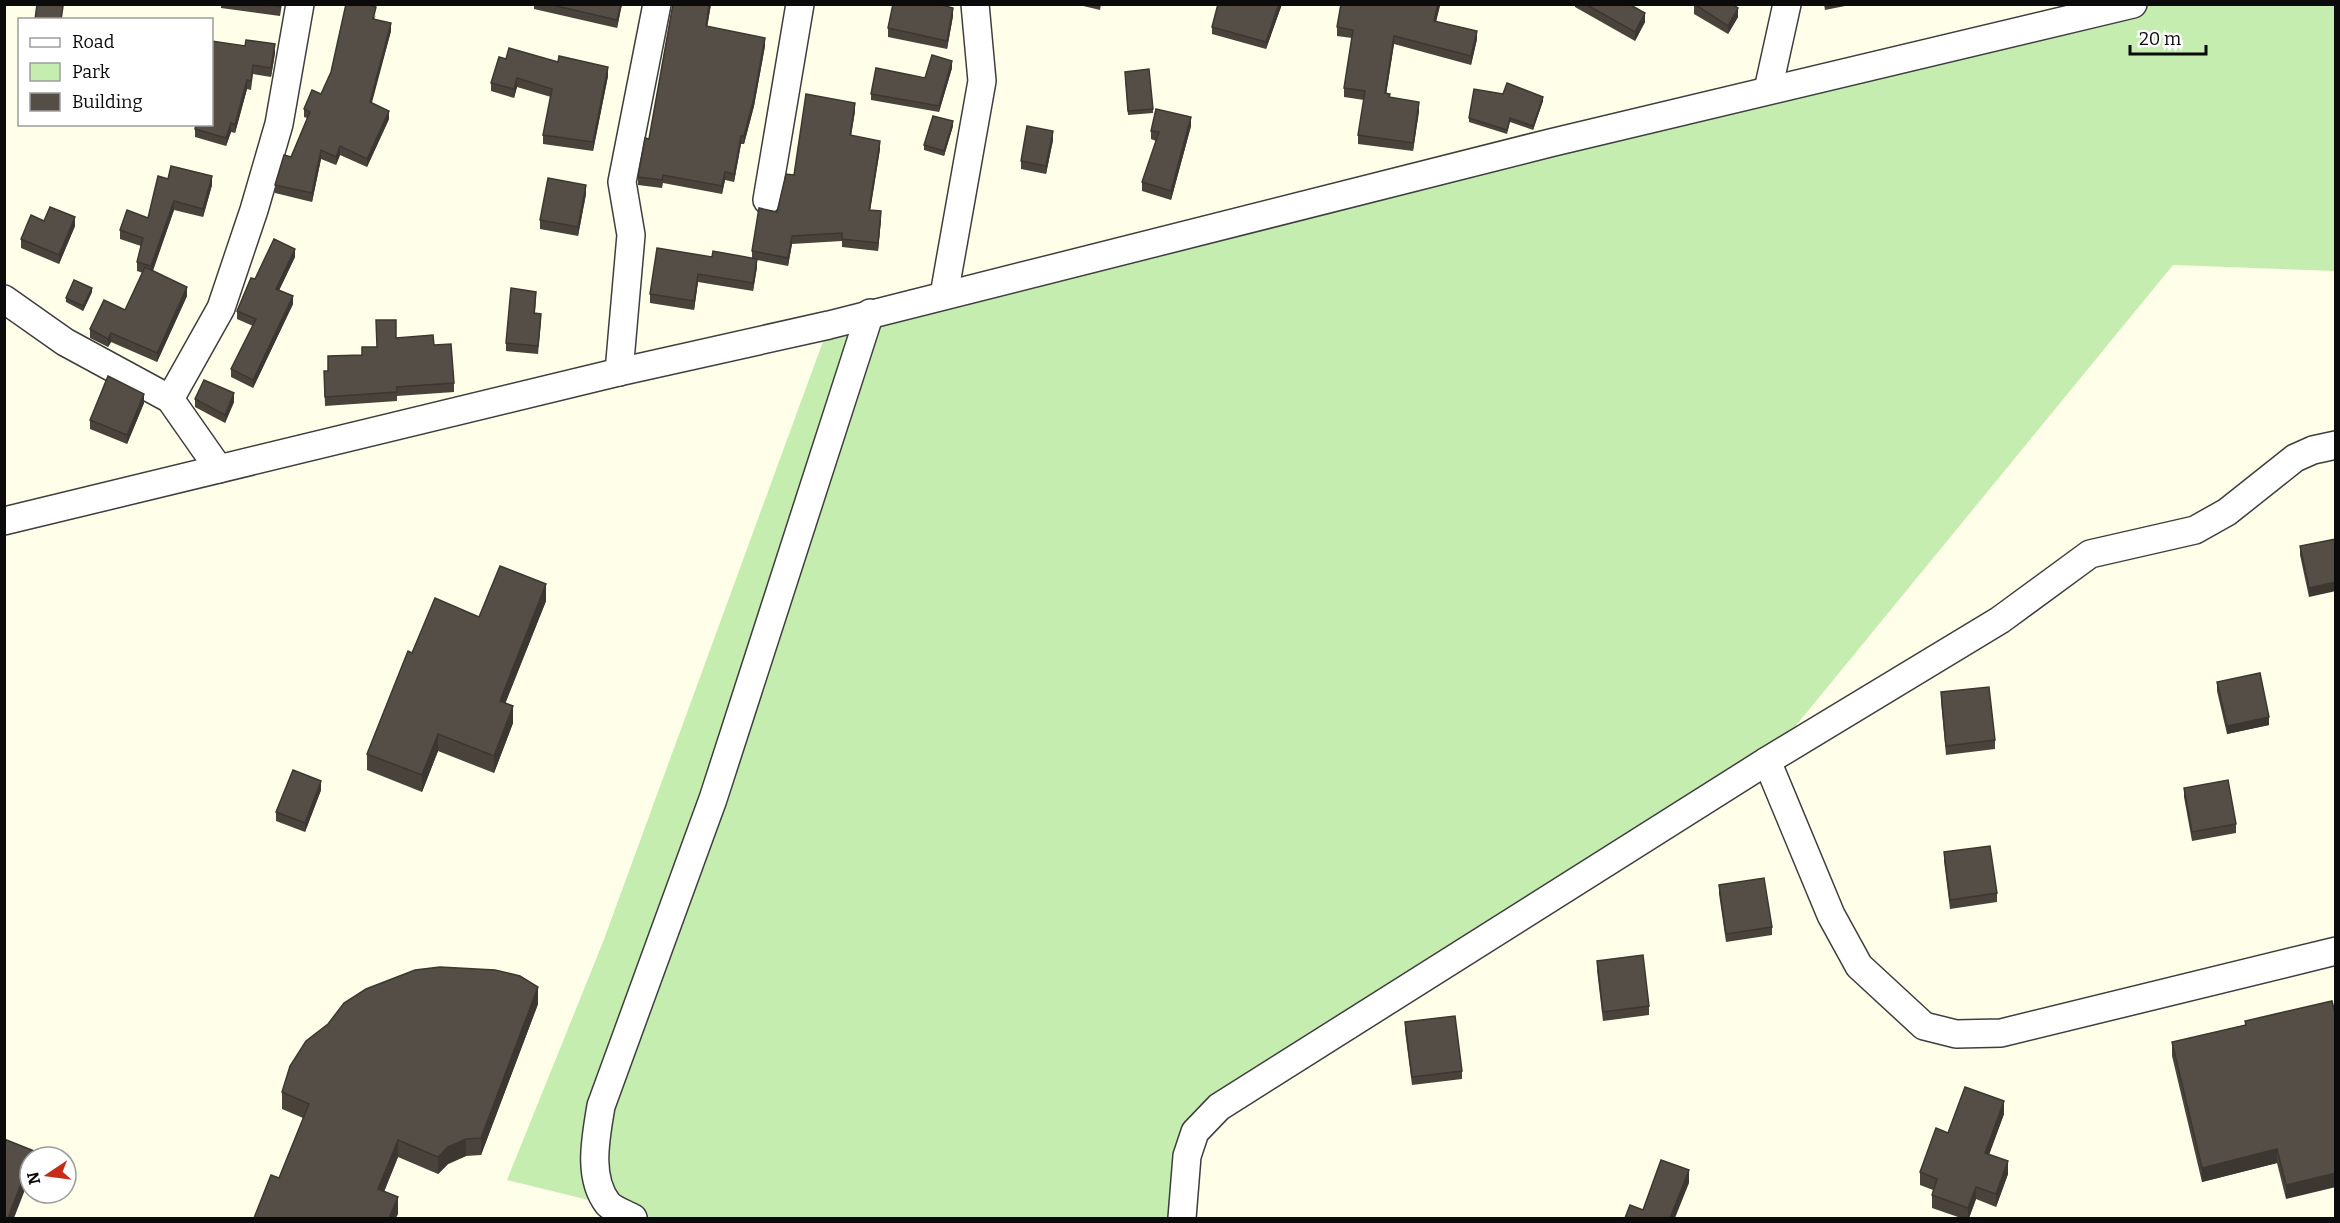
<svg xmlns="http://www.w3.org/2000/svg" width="2340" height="1223" font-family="Bitter,serif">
<rect width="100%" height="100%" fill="#fffee9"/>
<path fill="#c5edaf" d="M2133,5H2335V271L2173,265L1767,761L1195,1132L1182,1218H633L609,1205L507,1180L603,942L829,325Z"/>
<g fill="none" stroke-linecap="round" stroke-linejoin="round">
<defs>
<g id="street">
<path d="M1768,90L1787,4"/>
<path d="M767,200L800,4"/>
<path d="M944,295L982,81L975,4"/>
<path d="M4,299L65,342L170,399L219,469"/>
<path d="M619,372L631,235L622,182L657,4"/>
<path d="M170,399L221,308L254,210L279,124L300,4"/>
<path d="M4,521L619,372L829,325L1550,143L2133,4"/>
<path d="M1767,761L1831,915L1859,966L1924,1026L1956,1034L2001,1033L2336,951"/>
<path d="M633,1218C626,1214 614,1210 608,1204C587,1177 596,1137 601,1106L713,799L870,313"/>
<path d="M1182,1218L1187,1156L1195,1132L1219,1107L1767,761L2000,620L2090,554L2195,530L2227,512L2295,458L2313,450L2336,445"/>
</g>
</defs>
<use href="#street" stroke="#3e3e3e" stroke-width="30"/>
<use href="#street" stroke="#fff" stroke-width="27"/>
</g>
<g fill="#49433c">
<path d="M221,4H282L280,16L221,8Z"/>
<path d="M534,4H622L617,28L534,9Z"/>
<path d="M673,4H711L707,27L765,46L754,106L744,144H741L734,182L725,180L722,194L663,183L662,188L638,185V177L649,139Z"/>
<path d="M1075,4H1101L1100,10Z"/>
<path d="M1282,4L1266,49L1212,34V27Z"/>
<path d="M1440,4L1436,21L1477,39L1471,65L1394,44L1386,94L1390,98L1419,111L1413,151L1358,144V135L1364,100L1344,97V88L1352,38L1337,36V27Z"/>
<path d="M1575,4H1629L1645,22L1635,41L1575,7Z"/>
<path d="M1694,4L1738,17L1728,34L1694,14Z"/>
<path d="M1824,4H1855L1825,10Z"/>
<path d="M376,15L374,20L391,31L371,103L389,119L367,167L340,155L336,165L321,159L312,202L275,193V185L291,157L307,118L304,117V109L321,94Z"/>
<path d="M953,16L947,49L888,37V28Z"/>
<path d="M212,41L275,53L271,77L253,74L251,90L247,89L235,133L231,132L226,146L195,137V129Z"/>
<path d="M506,59L558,62L608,76L593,151L543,144V135L551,97L517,87L514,98L491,91V83Z"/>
<path d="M952,68L939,112L871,100V94L925,78Z"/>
<path d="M1125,76L1153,109V113L1128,115Z"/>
<path d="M1503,94L1543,101L1533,130L1510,122L1507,134L1469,122V118Z"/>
<path d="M855,111L851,135L880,149L870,210L881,219L878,251L842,247V241L792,244L788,266L757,260V267L753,291L698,282L694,310L650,303V294L712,257L752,258V251L777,212L794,175Z"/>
<path d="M953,126L944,156L924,150V145Z"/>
<path d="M1191,126L1171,200L1142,191V182L1156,141L1151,139V131Z"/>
<path d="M1053,140L1046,174L1021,169V161Z"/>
<path d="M168,179L212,185L203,217L174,210L153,271L187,296L157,362L111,342L108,347L90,338V329L125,310L143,273L137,271V262L141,246L120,239V230L148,218Z"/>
<path d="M586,194L578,236L540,229V220Z"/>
<path d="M44,221L75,226L59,264L21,248V239Z"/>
<path d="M295,257L279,290L293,304L253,388L231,377V369L253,326L237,319V311L255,279Z"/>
<path d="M92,292L83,311L66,302V298Z"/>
<path d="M536,300L535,313L541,322L538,354L506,351V343Z"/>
<path d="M396,338L434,345L454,383V392L397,396V401L325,406L324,371H328Z"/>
<path d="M195,399L234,402L225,423L195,407Z"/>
<path d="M144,403L127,444L90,429V420Z"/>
<path d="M2336,539L2309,597L2300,555V546Z"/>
<path d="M546,601L505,703L513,723L494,773L438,751L422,792L367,770V754L412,653L479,617Z"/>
<path d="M2217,682L2269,725L2227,734L2217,691Z"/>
<path d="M1941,692L1995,740V749L1946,755L1941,701Z"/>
<path d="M2184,788L2236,824V833L2192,841L2184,797Z"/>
<path d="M321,790L305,832L276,821V812Z"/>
<path d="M1944,852L1997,893V902L1950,909L1944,861Z"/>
<path d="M1719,885L1772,927V935L1726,942L1719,894Z"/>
<path d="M1597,961L1649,1006V1015L1603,1021L1597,970Z"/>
<path d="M2332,1001L2286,1199L2277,1163L2202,1182L2172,1056V1042L2245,1025V1021Z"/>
<path d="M538,1004L481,1155L466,1156L448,1164L438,1174L398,1157L384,1192L398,1214L279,1178L303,1118L282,1109V1092Z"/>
<path d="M1405,1022L1462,1071V1079L1412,1085L1405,1031Z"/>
<path d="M2004,1114L1989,1154L2008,1174L1996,1207L1976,1199L1969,1218H1961L1932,1208V1195L1933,1190L1920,1185V1172L1948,1133Z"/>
</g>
<g fill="#3c3731">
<path d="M621,4H622L617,28V20Z"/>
<path d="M709,4H711L706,34V26Z"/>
<path d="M1279,4H1282L1266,49V42Z"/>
<path d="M1438,4H1440V6L1434,30V21Z"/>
<path d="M953,8V16L947,49V41Z"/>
<path d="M1738,8V17L1728,34V26Z"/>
<path d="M1645,13V22L1635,41V32Z"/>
<path d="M391,23V31L370,110V102Z"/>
<path d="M1477,31V39L1471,65V56Z"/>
<path d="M1394,36V44L1385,102V93Z"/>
<path d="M765,38V46L754,106L744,144V136Z"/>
<path d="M275,44V53L271,77V68Z"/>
<path d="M952,61V68L939,112V106Z"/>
<path d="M608,67V76L593,151V142Z"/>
<path d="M517,78V87L514,98V89Z"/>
<path d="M247,80V89L235,133V125Z"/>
<path d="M1543,97V101L1533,130V126Z"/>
<path d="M1419,102V111L1413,151V143Z"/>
<path d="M855,103V111L850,143V135Z"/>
<path d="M389,111V119L367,167V159Z"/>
<path d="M1191,117V126L1171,200V191Z"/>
<path d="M953,121V126L944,156V151Z"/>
<path d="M231,123V132L226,146V138Z"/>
<path d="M1053,131V140L1046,174V166Z"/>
<path d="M741,136V144L734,182V174Z"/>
<path d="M880,141V149L869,218V210Z"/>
<path d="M340,146V155L336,165V157Z"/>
<path d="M321,150V159L312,202V193Z"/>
<path d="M725,172V180L722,194V186Z"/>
<path d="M212,176V185L203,217V209Z"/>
<path d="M586,185V194L578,236V227Z"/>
<path d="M174,201V210L151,275V266Z"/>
<path d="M881,211V219L878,251V243Z"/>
<path d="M75,217V226L59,264V255Z"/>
<path d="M792,236V244L788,266V258Z"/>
<path d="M295,249V257L276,297V289Z"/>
<path d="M757,259V267L753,291V283Z"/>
<path d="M698,274V282L694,310V301Z"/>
<path d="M187,287V296L157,362V353Z"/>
<path d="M92,288V292L83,311V306Z"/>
<path d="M293,296V304L253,388V380Z"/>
<path d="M111,333V342L108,347V339Z"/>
<path d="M234,393V402L225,423V415Z"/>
<path d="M144,394V403L127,444V435Z"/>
<path d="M2336,582V591L2309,597V588Z"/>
<path d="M546,584V601L500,717V701Z"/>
<path d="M513,706V723L494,773V756Z"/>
<path d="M2269,717V725L2227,734V726Z"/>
<path d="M438,734V751L422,792V775Z"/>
<path d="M321,781V790L305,832V823Z"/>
<path d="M538,987V1004L481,1155V1138Z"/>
<path d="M2004,1101V1114L1985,1166V1153Z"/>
<path d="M466,1139V1156L448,1164L438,1174V1157L448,1147Z"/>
<path d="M398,1140V1157L378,1206V1189Z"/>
<path d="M2277,1149V1163L2202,1182V1168Z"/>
<path d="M30,1160V1177L14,1218H8Z"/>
<path d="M2008,1161V1174L1996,1207V1194Z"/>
<path d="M1689,1170V1183L1675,1218H1670Z"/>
<path d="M2336,1173V1187L2286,1199V1185Z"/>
<path d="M1976,1187V1199L1969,1218H1968V1208Z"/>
<path d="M398,1197V1214L396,1218H389Z"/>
</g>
<g fill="#554e46" stroke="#3c3731" stroke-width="1.5">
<path d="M37,4H54L63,6L61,20H35Z"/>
<path d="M261,4H281L280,7Z"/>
<path d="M346,4H366L376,7L373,19L391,23L370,102L389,111L367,159L340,146L336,157L321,150L312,193L275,185L284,155L291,157L310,112L304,109L312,90L321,94L331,72Z"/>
<path d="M548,4H621L617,20Z"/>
<path d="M673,4H709L706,26L765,38L754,98L744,136H741L734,174L725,172L722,186L663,175L662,180L638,177L645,138L649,139Z"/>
<path d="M893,4H938L953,8L947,41L888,28Z"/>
<path d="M1218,4H1279L1266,42L1212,27Z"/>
<path d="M1341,4H1438L1434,21L1477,31L1471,56L1394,36L1385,93L1390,94L1389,97L1419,102L1413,143L1358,135L1365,91L1344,88L1353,30L1337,27Z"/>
<path d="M1585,4H1629L1645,13L1635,32Z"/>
<path d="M1694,4H1732L1738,8L1728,26Z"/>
<path d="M246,40L275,44L271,68L253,65L251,81L247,80L235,125L231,123L226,138L195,129L196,124H212V41L245,46Z"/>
<path d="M509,48L558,62L559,56L608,67L593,142L543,135L552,89L517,78L514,89L491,83L499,57L506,59Z"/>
<path d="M932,55L952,61L939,106L871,94L876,68L925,78Z"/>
<path d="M1149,69L1153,109L1128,111L1125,72Z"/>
<path d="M1507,83L1543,97L1533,126L1510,118L1507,130L1469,118L1474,89L1503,94Z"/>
<path d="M806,94L855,103L850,135L880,141L869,210L881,211L878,243L842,239V233L792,236L788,258L752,251L759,208L777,212L786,174L794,175Z"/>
<path d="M1156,109L1191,117L1171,191L1142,182L1159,132L1151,131Z"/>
<path d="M933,116L953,121L944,151L924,145Z"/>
<path d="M1027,126L1053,131L1046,166L1021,161Z"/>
<path d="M171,166L212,176L203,209L174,201L151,266L137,262L143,238L120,230L127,210L148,218L158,176L168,179Z"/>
<path d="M548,178L586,185L578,227L540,220Z"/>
<path d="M50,207L75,217L59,255L21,239L31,215L44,221Z"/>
<path d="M274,239L295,249L276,289L293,296L253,380L231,369L256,319L237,311L251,278L255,279Z"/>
<path d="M657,248L712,257L713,251L757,259L753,283L698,274L694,301L650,294Z"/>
<path d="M145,267L187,287L157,353L111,333L108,339L90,329L104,300L125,310Z"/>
<path d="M74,280L92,288L83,306L66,298Z"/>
<path d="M511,288L536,292L534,313L541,314L538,346L506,343Z"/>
<path d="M376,320H396V338L433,335L434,345L451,344L454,383L397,387V392L325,397L324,371H328V356L362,355V347H377Z"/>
<path d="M108,376L144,394L127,435L90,420Z"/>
<path d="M204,380L234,393L225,415L195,399Z"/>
<path d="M2336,539V582L2309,588L2300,546Z"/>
<path d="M500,566L546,584L500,701L513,706L494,756L438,734L422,775L367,754L408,651L412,653L435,598L479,617Z"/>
<path d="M2260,673L2269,717L2227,726L2217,682Z"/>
<path d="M1989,687L1995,740L1946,746L1941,692Z"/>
<path d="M293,770L321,781L305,823L276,812Z"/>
<path d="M2228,780L2236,824L2192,832L2184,788Z"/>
<path d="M1990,846L1997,893L1950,900L1944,852Z"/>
<path d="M1764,878L1772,927L1726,934L1719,885Z"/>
<path d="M1643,955L1649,1006L1603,1012L1597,961Z"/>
<path d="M440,967L495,970L520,976L538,987L481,1138L466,1139L448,1147L438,1157L398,1140L378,1189L398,1197L389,1218H254L271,1175L279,1178L309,1104L282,1092L290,1066L306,1041L328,1024L344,1003L366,989L415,970Z"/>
<path d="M2332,1001L2336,1017V1173L2286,1185L2277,1149L2202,1168L2172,1042L2246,1025L2245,1021Z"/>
<path d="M1455,1016L1462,1071L1412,1077L1405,1022Z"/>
<path d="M1965,1087L2004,1101L1985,1153L2008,1161L1996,1194L1976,1187L1968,1208L1932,1195L1937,1179L1920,1172L1936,1128L1948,1133Z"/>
<path d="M4,1139L34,1151L31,1157H30V1160L8,1218H4Z"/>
<path d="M1661,1160L1689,1170L1670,1218H1625L1630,1205L1643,1210Z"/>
</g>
<rect width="2340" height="1223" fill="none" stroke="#0b0b0b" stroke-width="12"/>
<rect x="18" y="18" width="195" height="108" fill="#ffffff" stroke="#9d9d9d" stroke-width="1.5"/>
<rect x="30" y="38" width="30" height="9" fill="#ffffff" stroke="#9d9d9d" stroke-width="1.5"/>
<text x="72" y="48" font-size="18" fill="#0b0b0b">Road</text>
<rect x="30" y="63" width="30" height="18" fill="#c5edaf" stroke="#9d9d9d" stroke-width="1.5"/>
<text x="72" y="78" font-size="18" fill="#0b0b0b">Park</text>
<rect x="30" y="93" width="30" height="18" fill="#554e46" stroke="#9d9d9d" stroke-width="1.5"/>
<text x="72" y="108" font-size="18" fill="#0b0b0b">Building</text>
<g transform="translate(48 1175) rotate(257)"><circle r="28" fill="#ffffff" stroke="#9d9d9d" stroke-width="1.5"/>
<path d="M0-4.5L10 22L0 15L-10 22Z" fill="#c72c17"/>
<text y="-9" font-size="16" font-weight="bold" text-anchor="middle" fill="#0b0b0b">N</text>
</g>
<path d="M2130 45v9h76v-9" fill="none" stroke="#0b0b0b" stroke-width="3"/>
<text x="2139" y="45" font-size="18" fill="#0b0b0b" stroke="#ffffff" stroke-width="4.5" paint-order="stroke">20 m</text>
</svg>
